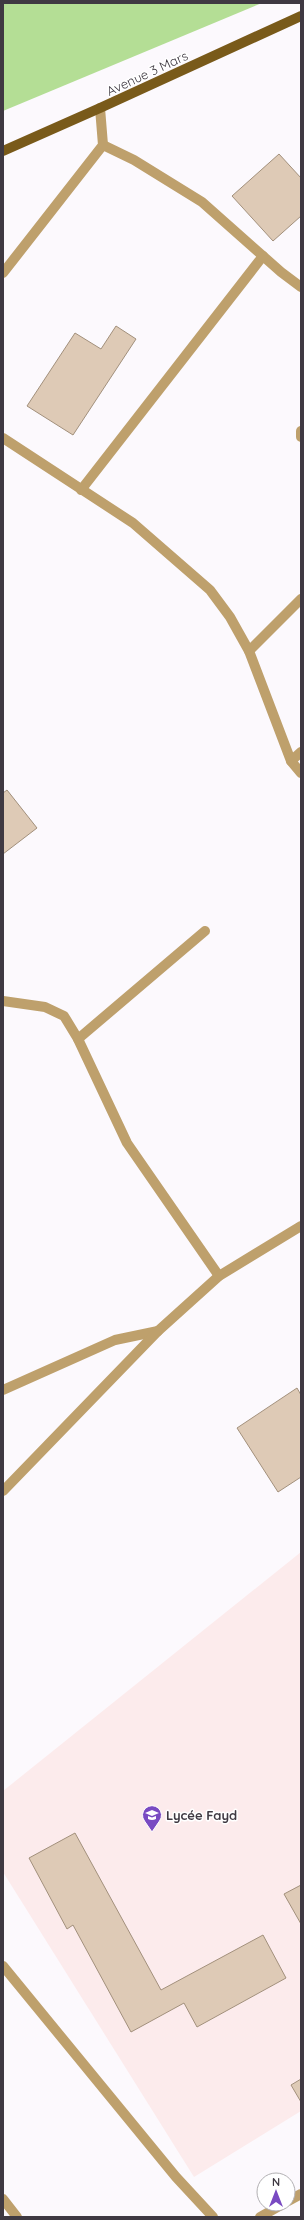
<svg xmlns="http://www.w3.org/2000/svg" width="304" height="2220" font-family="Quicksand,sans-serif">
<rect width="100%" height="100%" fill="#fcf9fd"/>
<path fill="#fcebec" d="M301,1552V2111L194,2177L3,1872V1791Z"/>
<path fill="#b4de95" d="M3,3H262L3,111Z"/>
<g fill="#decab6" stroke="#a2907c">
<path d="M279,154L301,178V216L273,241L232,196Z"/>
<path d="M116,326L136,339L73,435L27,406L75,333L101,349Z"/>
<path d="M7,790L37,828L3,854V793Z"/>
<path d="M297,1388L301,1395V1477L278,1492L237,1428Z"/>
<path d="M75,1833L161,1990L263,1935L286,1978L197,2027L184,2003L131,2032L73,1925L67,1929L29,1858Z"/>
<path d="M301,1885V1924L284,1894Z"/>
<path d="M301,2079V2102L291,2085Z"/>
</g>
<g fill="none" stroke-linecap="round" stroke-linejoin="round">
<path stroke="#bea06c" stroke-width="10" d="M81,490L263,256"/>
<g stroke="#bea06c" stroke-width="10">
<path d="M103,145L134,160L202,202L281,272L301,287"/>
<path d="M3,273L103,145L100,108"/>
<path d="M301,431V437"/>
<path d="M3,438L133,523L210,590L230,617L249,651L291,761L301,773"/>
<path d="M249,651L301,599"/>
<path d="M291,761L301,752"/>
<path d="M3,1001L45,1007L64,1016L78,1039L127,1143L219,1276"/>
<path d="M78,1039L205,931"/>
<path d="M3,1390L115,1340L158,1331"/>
<path d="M3,1491L158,1331L219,1276L301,1226"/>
<path d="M3,1966L176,2177L213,2217"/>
<path d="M3,2199L17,2217"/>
<path d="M288,2201L301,2194"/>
<path d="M260,2217L283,2204"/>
</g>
<path stroke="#795a1a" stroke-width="10" d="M3,151L100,108L301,16"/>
</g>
<defs>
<symbol id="university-pin" viewBox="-11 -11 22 30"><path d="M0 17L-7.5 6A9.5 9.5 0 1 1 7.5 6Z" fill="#794ac2" stroke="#fff"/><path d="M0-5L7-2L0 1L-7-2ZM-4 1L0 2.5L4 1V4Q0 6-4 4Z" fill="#fff"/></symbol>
</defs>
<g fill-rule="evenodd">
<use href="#university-pin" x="141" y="1804" width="22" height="30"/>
</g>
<g text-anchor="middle" stroke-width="3" stroke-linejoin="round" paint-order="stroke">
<g font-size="13" fill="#3f3942" stroke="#fff">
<text transform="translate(147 73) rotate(-25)" y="5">Avenue 3 Mars</text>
</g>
<g font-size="13" font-weight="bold" fill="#3f3942" stroke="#fff" text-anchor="start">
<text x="166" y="1820">Lycée Fayd</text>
</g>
</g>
<rect width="304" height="2220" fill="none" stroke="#3f3942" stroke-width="8"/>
<g transform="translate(276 2192)"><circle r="19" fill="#ffffff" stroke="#b2b0b3"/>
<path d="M0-3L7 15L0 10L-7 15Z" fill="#794ac2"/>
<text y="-6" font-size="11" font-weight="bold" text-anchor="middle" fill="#3f3942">N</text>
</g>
</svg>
